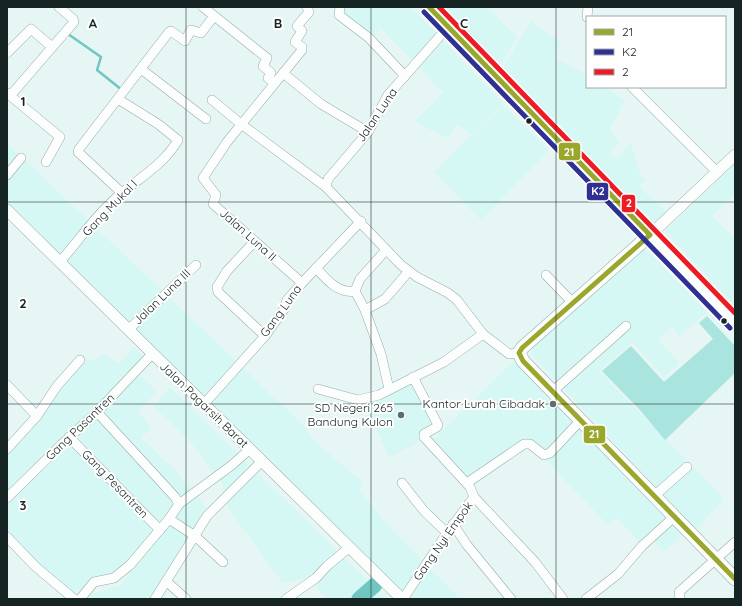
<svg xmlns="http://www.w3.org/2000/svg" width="742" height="606" font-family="Quicksand,sans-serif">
<rect width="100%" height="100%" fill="#e5f6f4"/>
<g fill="#d5f8f4">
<path d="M333,7H410L503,103L471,135L458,124L448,138L415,122L443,92L381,28L372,38Z"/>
<path d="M444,7H488L517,37L500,66Z"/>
<path d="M531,21L560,42L555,58L584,73V76L587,78V87H602L625,100L609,131L620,141L609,153L617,159L631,143L640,174L646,180L639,187L669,214L656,226L503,68Z"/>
<path d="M503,105L549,150L481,220L434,172Z"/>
<path d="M7,143L303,425L314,441L362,481L359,489L384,521L460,599H405L7,204Z"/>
<path d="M735,164V192L712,216L735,240V305L665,231Z"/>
<path d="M644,248L707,312L679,337L672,327L658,339L679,363L664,377L632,342L599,371L724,499L696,529L531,354L535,346L543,338Z"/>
<path d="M134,347L145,358L7,493V454L42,416L59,392L88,358L94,362L103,354L119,363Z"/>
<path d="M515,360L683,535L664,551L648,535L638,541L618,518L608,525L527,441L501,453L468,481L433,440Z"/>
<path d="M137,377H142L157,392L138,411L151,428L141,438L176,471L207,509L200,525L153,599H84L86,596L121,585L186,503L102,412Z"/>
<path d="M412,380L436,429L419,438L421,441L389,457L365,404Z"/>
<path d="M170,387L386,599H327L308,578L283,583L227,507L221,481L188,439L154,407Z"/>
<path d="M96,418L176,502L157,523L77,438Z"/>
<path d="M71,444L154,530L115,576L92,581L79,590L74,599L38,569L19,540L7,531V505Z"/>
</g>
<path fill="#a9e4df" d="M707,316L735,346V373L665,440L639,409L602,371L631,346L664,382L713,339L699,323Z"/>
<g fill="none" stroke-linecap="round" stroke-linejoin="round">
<path stroke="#70c6c0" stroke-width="2.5" d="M68,34L101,57L97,70L122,90"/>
<path stroke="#70c6c0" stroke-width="15" d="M359,599L375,585"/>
<defs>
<g id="minor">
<path d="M203,7L267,58L263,66L271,73L268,78L274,83"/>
<path d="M340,7L339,15L369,38L405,76"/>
<path d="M587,17L588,7"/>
<path d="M448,27L388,95L368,132L328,179L326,187L401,265L417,277L448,293L457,300L483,334L509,354L519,353"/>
<path d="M7,53L31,29L52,47"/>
<path d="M141,69L206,119"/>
<path d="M283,73L321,104L368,132"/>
<path d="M632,87L717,172"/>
<path d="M7,93L60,137L46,162"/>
<path d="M10,96L74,22L73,19L59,7"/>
<path d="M212,100L241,124L326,187"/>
<path d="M7,175L21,158"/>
<path d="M122,193L78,152L79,149L169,32L171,31L185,41L191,30L201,33L214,16"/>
<path d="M254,242L227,271L217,287L218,292L265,336"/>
<path d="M60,262C79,240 100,210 122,193C141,177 165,163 178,140L158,124L118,99"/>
<path d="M316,268C326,279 338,294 355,291"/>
<path d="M546,275L573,303"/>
<path d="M302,283L213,204L216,195L203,178L227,142L302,50V47L295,42L302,31L297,26L309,12L307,7"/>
<path d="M365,310L355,291L360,279L386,250"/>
<path d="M128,330L196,265"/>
<path d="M413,377L438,425L437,427L424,434V437L470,487L474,497L535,562L563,599"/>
<path d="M7,385L37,416"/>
<path d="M318,389L358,400L379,395L444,362L483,334"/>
<path d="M389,389L381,354L365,310L385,299L409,271"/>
<path d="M552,392L626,326"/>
<path d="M204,404L265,336L284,309L287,300L302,283L361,221"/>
<path d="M97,412L175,497L179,504"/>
<path d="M69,437L160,530"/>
<path d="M7,449L37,416L57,386L80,360"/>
<path d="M402,483L424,511L447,533"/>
<path d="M467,483L524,444H530L544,455L550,453L580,421"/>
<path d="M654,496L687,467"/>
<path d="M7,498L61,445L97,412L152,354"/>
<path d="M169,519L195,536L223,562"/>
<path d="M453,524L467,545L511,599"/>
<path d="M7,537L36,567L74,599"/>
<path d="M166,581L186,599"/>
<path d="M80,599L94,582L114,578L130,565L169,519L179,504L232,465L250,449"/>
<path d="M155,599L207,516L262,461"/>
<path d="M286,599L316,578L327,566L350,547"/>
<path d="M403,599L447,533L474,497"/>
<path d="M586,599L618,574L642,546L674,517"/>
<path d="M680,599L679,592L735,542"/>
</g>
<g id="tertiary">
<path d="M7,210L402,599"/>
<path d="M650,235L735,155"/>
</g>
<path id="secondary" d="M650,235L522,348L519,353L523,361L735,579"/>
<path id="primary" d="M429,7L735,323"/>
</defs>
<use href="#minor" stroke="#9baaa8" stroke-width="10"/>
<use href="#tertiary" stroke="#9baaa8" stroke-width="12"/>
<use href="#secondary" stroke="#9baaa8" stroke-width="14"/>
<use href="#primary" stroke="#9baaa8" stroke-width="15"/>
<use href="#minor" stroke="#fbfefd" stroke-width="9"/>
<use href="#tertiary" stroke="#fbfefd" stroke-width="11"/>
<use href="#secondary" stroke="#fbfefd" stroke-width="13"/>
<use href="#primary" stroke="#fbfefd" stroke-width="14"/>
<defs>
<path id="bus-1" d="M429,7L650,235L522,348L519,353L523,361L735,579"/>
<path id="bus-2" d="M424,12L730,328"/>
<path id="bus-3" d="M439,7L735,313"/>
</defs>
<use href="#bus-1" stroke="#fff" stroke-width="8"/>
<use href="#bus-2" stroke="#fff" stroke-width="8"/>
<use href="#bus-3" stroke="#fff" stroke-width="8"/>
<use href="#bus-1" stroke="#99a82d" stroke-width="5"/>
<use href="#bus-2" stroke="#2e3192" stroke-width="5"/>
<use href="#bus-3" stroke="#ed1c24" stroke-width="5"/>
</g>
<path fill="none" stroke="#162523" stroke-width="1" stroke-opacity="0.55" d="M186,7V599M371,7V599M556,7V599M7,202H735M7,404H735"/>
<g fill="#162523" stroke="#fff" stroke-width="1.5">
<circle cx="529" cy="121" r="3.5"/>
<circle cx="724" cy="321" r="3.5"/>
</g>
<g fill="#5e6e6c" stroke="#fff" stroke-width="1.5">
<circle cx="553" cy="404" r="4"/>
<circle cx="401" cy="415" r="4"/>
</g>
<g text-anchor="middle" stroke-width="4" stroke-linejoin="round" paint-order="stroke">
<g font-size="12" fill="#162523" stroke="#fff">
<text transform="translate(377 115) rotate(-56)" y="4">Jalan Luna</text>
<text transform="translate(110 208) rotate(-46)" y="4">Gang Mukal I</text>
<text transform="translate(248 235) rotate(42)" y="4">Jalan Luna II</text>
<text transform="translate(162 297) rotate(-44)" y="4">Jalan Luna III</text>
<text transform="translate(281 311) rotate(-54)" y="4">Gang Luna</text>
<text transform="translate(204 405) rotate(44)" y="4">Jalan Pagarsih Barat</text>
<text transform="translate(80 427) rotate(-44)" y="4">Gang Pasantren</text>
<text transform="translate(115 484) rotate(46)" y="4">Gang Pesantren</text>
<text transform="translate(443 541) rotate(-55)" y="4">Gang Nyi Empok</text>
</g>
<g font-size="12" fill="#162523" stroke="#fff" text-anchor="end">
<text x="545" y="408">Kantor Lurah Cibadak</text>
<text x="393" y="412">SD Negeri 265<tspan x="393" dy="14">Bandung Kulon</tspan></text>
</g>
</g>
<g font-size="13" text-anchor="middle" font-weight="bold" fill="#162523" stroke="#fff" stroke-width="4" stroke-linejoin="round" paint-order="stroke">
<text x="93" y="28">A</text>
<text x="278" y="28">B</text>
<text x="464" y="28">C</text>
<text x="23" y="106">1</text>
<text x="23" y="308">2</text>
<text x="23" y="510">3</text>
</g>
<g stroke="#fff" stroke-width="1.5">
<rect x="558" y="142" width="23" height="19" rx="4" fill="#99a82d"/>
<rect x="586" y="182" width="23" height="19" rx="4" fill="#2e3192"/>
<rect x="621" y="194" width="15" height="19" rx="4" fill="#ed1c24"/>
<rect x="583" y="425" width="23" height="19" rx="4" fill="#99a82d"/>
</g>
<g font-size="11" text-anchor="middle" font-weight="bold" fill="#fff">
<text x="569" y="156">21</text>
<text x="598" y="195">K2</text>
<text x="629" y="207">2</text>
<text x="594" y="438">21</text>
</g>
<rect width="742" height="606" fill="none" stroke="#162523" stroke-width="16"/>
<rect x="586" y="16" width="140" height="72" fill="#ffffff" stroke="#a2a8a7"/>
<rect x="594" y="29" width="20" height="6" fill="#99a82d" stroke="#a2a8a7"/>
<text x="622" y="36" font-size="12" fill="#162523">21</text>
<rect x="594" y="49" width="20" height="6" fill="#2e3192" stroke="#a2a8a7"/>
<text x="622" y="56" font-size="12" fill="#162523">K2</text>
<rect x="594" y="69" width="20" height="6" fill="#ed1c24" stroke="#a2a8a7"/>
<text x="622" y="76" font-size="12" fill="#162523">2</text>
</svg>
